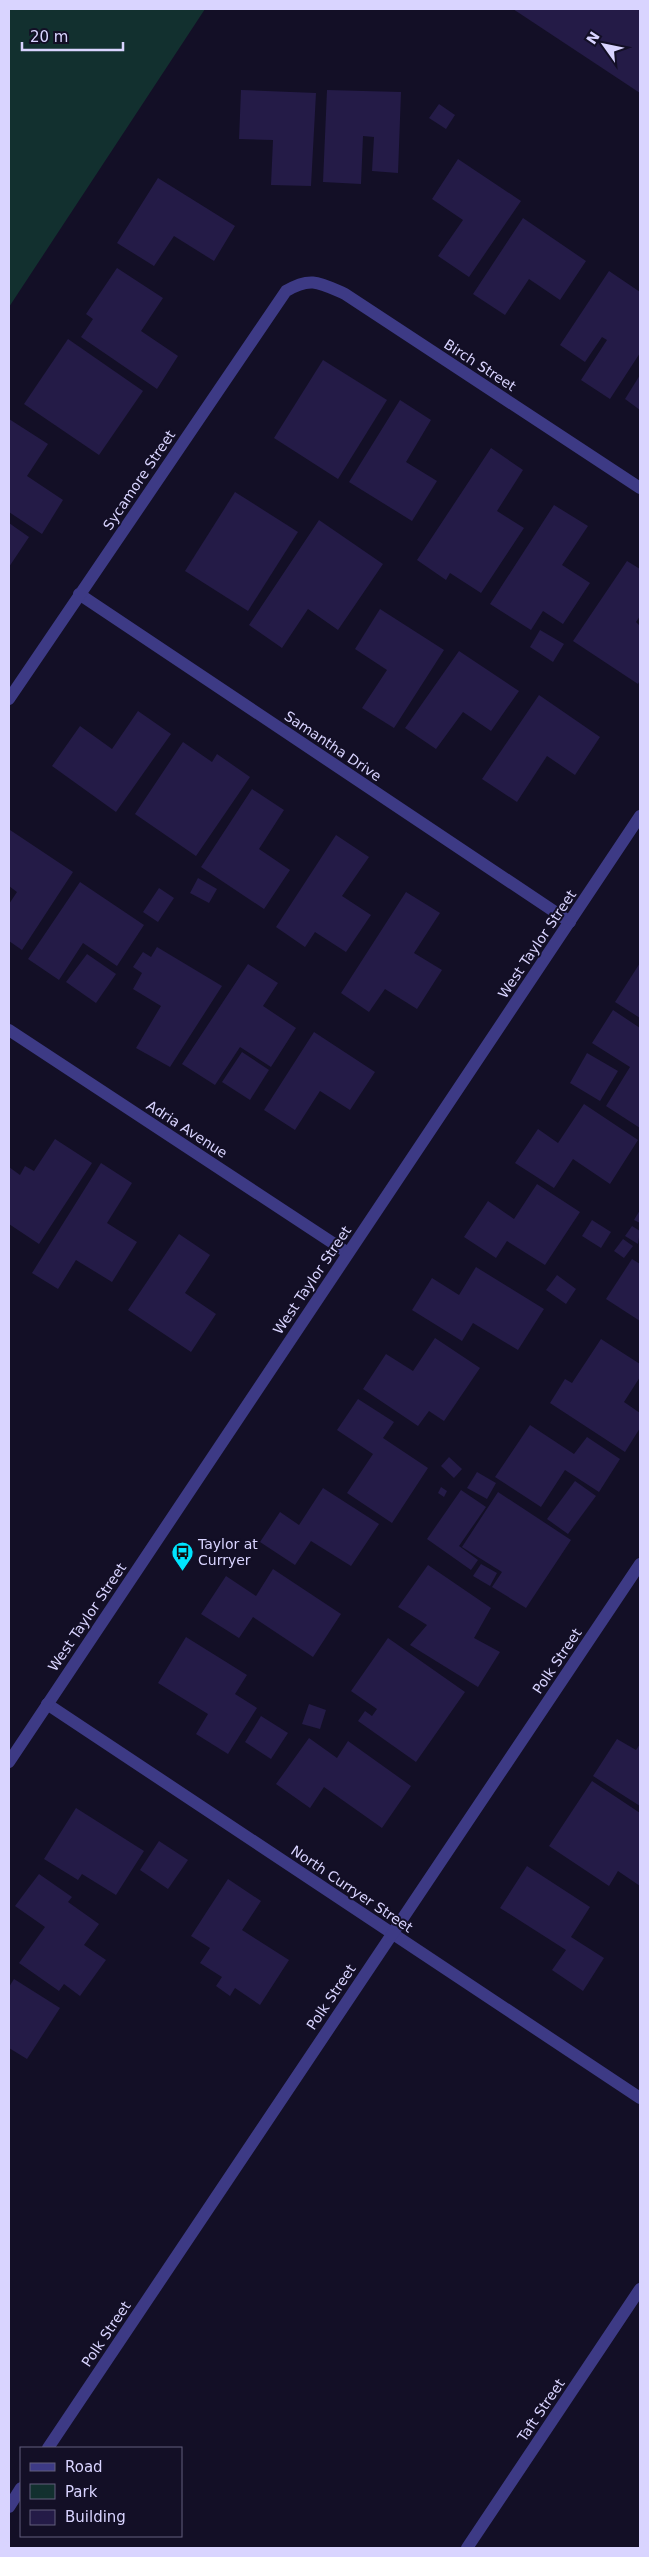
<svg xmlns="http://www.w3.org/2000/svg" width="649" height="2557" font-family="'DejaVu Sans',sans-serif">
<rect width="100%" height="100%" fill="#130f26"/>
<path fill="#12302f" d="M9,9H205L9,307Z"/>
<g fill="#241b47">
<path d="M513,9H640V93Z"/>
<path d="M241,90L316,93L311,186L271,185L273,140L239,139Z"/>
<path d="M327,90L401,92L398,173L372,171L374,137L363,136L361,184L323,182Z"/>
<path d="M439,104L455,115L446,129L429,118Z"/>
<path d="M458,159L521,201L469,277L438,256L463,220L432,199Z"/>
<path d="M158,178L235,226L214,261L174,236L154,266L117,243Z"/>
<path d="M523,218L586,261L560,300L529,279L505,315L473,294Z"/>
<path d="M117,268L163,298L141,331L178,356L157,389L81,337L93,319L86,314Z"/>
<path d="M609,271L640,292V353L610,399L581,380L607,340L602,337L585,362L560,345Z"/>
<path d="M68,339L143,391L99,455L24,404Z"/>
<path d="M323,360L387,400L338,479L274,438Z"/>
<path d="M640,375V410L625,399Z"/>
<path d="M400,400L431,420L406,462L437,481L412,521L349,482Z"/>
<path d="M9,419L48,444L27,476L63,500L42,534L9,512Z"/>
<path d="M491,448L523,470L497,511L524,528L481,593L450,573L446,580L417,560Z"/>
<path d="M235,492L298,532L248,611L185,571Z"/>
<path d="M554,505L588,526L562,565L590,583L563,624L543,611L531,630L490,604Z"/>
<path d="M319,520L383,564L338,630L308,609L282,648L249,625Z"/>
<path d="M9,523L29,537L9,567Z"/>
<path d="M627,561L640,569V616L636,622L640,626V680L638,684L573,641Z"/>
<path d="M380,609L444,650L394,728L362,708L387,670L355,649Z"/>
<path d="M540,630L564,644L553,662L530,647Z"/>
<path d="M459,651L519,691L491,731L463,712L436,749L405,728Z"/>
<path d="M539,695L600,737L575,775L547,756L517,802L482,779Z"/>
<path d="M138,711L171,734L116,812L52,766L80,726L112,749Z"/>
<path d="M183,742L212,762L217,754L250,777L196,856L135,814Z"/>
<path d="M252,789L284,810L259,849L290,870L264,909L201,867Z"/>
<path d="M10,830L73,872L22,950L9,941V904L17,892L9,886Z"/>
<path d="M336,835L369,857L342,896L371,915L346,952L315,932L305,947L276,927Z"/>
<path d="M198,878L217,889L209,903L190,893Z"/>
<path d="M80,882L144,925L117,966L83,943L59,980L28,959Z"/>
<path d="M159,888L174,898L158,922L143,912Z"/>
<path d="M406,892L440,913L414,953L442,970L417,1009L385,989L369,1012L341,993Z"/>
<path d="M157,947L222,986L170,1067L136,1048L161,1006L133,989L142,973L133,967L143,952L151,957Z"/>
<path d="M87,954L116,974L96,1003L66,982Z"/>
<path d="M640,963V1018L615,1002Z"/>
<path d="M248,964L278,983L263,1006L296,1028L271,1067L240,1047L215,1085L182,1064Z"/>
<path d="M613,1010L640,1028V1128L606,1106L630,1067L592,1043Z"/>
<path d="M314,1032L375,1072L350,1110L320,1091L295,1130L264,1110Z"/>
<path d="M242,1052L269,1070L250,1100L222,1082Z"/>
<path d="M587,1053L618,1071L600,1101L570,1083Z"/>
<path d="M584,1104L638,1140L610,1184L573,1159L554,1188L515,1163L538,1129L558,1143Z"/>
<path d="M55,1139L92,1163L39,1244L9,1224V1167L20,1175L25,1166L34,1171Z"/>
<path d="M101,1163L132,1183L107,1223L137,1242L112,1282L76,1260L58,1289L32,1273Z"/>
<path d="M537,1184L580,1212L545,1265L507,1241L496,1258L464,1237L488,1201L514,1219Z"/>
<path d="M640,1210V1223L634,1220Z"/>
<path d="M592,1220L611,1232L601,1248L582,1236Z"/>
<path d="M632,1226L640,1231L638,1244L625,1236Z"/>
<path d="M179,1234L210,1255L185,1293L216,1314L191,1352L128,1310Z"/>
<path d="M623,1239L633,1246L624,1258L614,1251Z"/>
<path d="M632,1259L640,1264V1321L606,1299Z"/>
<path d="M476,1267L544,1309L518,1350L473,1323L462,1341L412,1310L432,1278L459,1295Z"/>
<path d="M557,1275L576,1289L566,1304L546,1290Z"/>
<path d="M435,1338L480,1368L444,1421L429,1411L418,1426L363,1389L386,1354L413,1371Z"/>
<path d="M601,1339L640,1364V1377L624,1402L640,1413V1428L625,1452L550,1403L565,1379L572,1383Z"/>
<path d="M358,1399L394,1422L383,1438L428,1468L392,1523L347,1493L373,1454L337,1430Z"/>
<path d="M530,1425L574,1454L587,1437L620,1459L599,1492L565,1470L541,1507L495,1477Z"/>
<path d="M449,1457L462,1469L454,1478L441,1466Z"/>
<path d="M477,1472L496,1483L487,1499L467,1488Z"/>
<path d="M575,1481L596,1496L568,1534L547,1519Z"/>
<path d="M441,1487L447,1491L444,1497L438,1493Z"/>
<path d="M323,1488L379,1524L351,1566L311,1541L295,1565L260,1542L280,1512L299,1525Z"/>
<path d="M461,1490L486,1507L459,1546L478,1560L471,1570L427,1539Z"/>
<path d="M498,1492L571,1540L526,1608L492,1587L502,1572L462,1547Z"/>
<path d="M481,1564L497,1573L490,1586L473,1576Z"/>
<path d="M428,1565L491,1608L474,1638L500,1652L478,1687L410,1645L427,1625L398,1607Z"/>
<path d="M273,1569L341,1614L313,1657L253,1617L239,1638L201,1614L226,1576L256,1596Z"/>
<path d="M186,1637L247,1675L235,1694L257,1708L228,1754L196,1734L208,1714L158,1683Z"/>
<path d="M388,1638L465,1692L416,1762L358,1721L365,1711L372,1716L377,1709L351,1691Z"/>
<path d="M309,1704L326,1710L320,1729L302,1724Z"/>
<path d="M261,1716L288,1733L271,1759L245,1742Z"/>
<path d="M309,1738L337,1758L348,1741L411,1786L382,1828L324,1787L310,1808L276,1784Z"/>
<path d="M617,1739L636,1750L640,1744V1806L593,1776Z"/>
<path d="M592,1781L640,1813V1886L618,1871L609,1886L549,1846Z"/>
<path d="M76,1808L144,1851L116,1895L82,1874L78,1880L44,1859Z"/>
<path d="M159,1841L188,1860L168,1889L140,1870Z"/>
<path d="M527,1866L590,1907L571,1937L604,1958L583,1991L552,1970L566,1950L500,1908Z"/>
<path d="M39,1874L72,1897L68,1902L99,1924L84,1945L106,1960L80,1996L64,1984L59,1991L19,1963L45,1927L15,1906Z"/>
<path d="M228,1879L261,1901L242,1930L289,1960L260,2005L235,1988L230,1996L216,1986L222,1977L200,1963L210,1948L191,1936Z"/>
<path d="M14,1979L60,2008L27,2059L9,2048V1987Z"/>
</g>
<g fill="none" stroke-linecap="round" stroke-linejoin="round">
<g stroke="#3d3a85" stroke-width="12">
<path d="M79,594L570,922"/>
<path d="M9,699L286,291C311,276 320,283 345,294L640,488"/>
<path d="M9,1030L348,1253"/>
<path d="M47,1704L640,2098"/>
<path d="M48,2448L640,1564"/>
<path d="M9,2507L21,2488"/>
<path d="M467,2548L640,2289"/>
</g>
<path stroke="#3d3a85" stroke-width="12" d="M9,1762L640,816"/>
</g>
<defs>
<symbol id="bus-pin" viewBox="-11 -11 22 30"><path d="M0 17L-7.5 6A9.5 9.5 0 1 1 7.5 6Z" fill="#00e5ff" stroke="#130f26"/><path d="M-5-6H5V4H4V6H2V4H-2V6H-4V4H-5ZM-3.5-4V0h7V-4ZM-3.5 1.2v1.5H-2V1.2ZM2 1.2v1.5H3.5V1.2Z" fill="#111"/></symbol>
</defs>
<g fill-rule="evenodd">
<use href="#bus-pin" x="170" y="1540" width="25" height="34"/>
</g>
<g text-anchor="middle" stroke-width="4" stroke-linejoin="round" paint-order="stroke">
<g font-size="14" fill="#d9d4ff" stroke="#130f26">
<text transform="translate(480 365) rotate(33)" y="5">Birch Street</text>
<text transform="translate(139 480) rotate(-56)" y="5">Sycamore Street</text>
<text transform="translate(333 746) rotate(34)" y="5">Samantha Drive</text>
<text transform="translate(537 944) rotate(-56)" y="5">West Taylor Street</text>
<text transform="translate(187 1129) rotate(33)" y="5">Adria Avenue</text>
<text transform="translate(312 1280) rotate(-56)" y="5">West Taylor Street</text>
<text transform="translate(87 1617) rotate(-56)" y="5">West Taylor Street</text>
<text transform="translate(557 1661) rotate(-56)" y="5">Polk Street</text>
<text transform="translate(352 1889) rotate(34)" y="5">North Curryer Street</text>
<text transform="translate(331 1997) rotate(-56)" y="5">Polk Street</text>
<text transform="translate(106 2334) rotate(-56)" y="5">Polk Street</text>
<text transform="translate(541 2410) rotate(-56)" y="5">Taft Street</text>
</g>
<g font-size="14" fill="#d9d4ff" stroke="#130f26" text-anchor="start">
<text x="198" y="1549">Taylor at<tspan x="198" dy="16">Curryer</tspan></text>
</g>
</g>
<rect width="649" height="2557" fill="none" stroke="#d9d4ff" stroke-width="20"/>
<rect x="20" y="2447" width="162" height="90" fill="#130f26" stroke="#625e7d"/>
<rect x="30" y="2463" width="25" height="8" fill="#3d3a85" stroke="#625e7d"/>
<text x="65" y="2472" font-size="15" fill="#d9d4ff">Road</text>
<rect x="30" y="2484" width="25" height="15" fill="#12302f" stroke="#625e7d"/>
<text x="65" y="2497" font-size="15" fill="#d9d4ff">Park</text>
<rect x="30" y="2510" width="25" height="15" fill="#241b47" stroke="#625e7d"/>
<text x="65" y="2522" font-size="15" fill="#d9d4ff">Building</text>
<g transform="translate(604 45) rotate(303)" stroke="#130f26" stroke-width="4" paint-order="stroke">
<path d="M0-4L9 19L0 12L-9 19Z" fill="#d9d4ff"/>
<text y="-8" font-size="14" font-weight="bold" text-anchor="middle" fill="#d9d4ff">N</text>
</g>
<path d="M22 42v8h101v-8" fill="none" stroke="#d9d4ff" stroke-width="2.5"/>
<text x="30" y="42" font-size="15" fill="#d9d4ff" stroke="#130f26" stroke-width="4" paint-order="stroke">20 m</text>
</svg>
